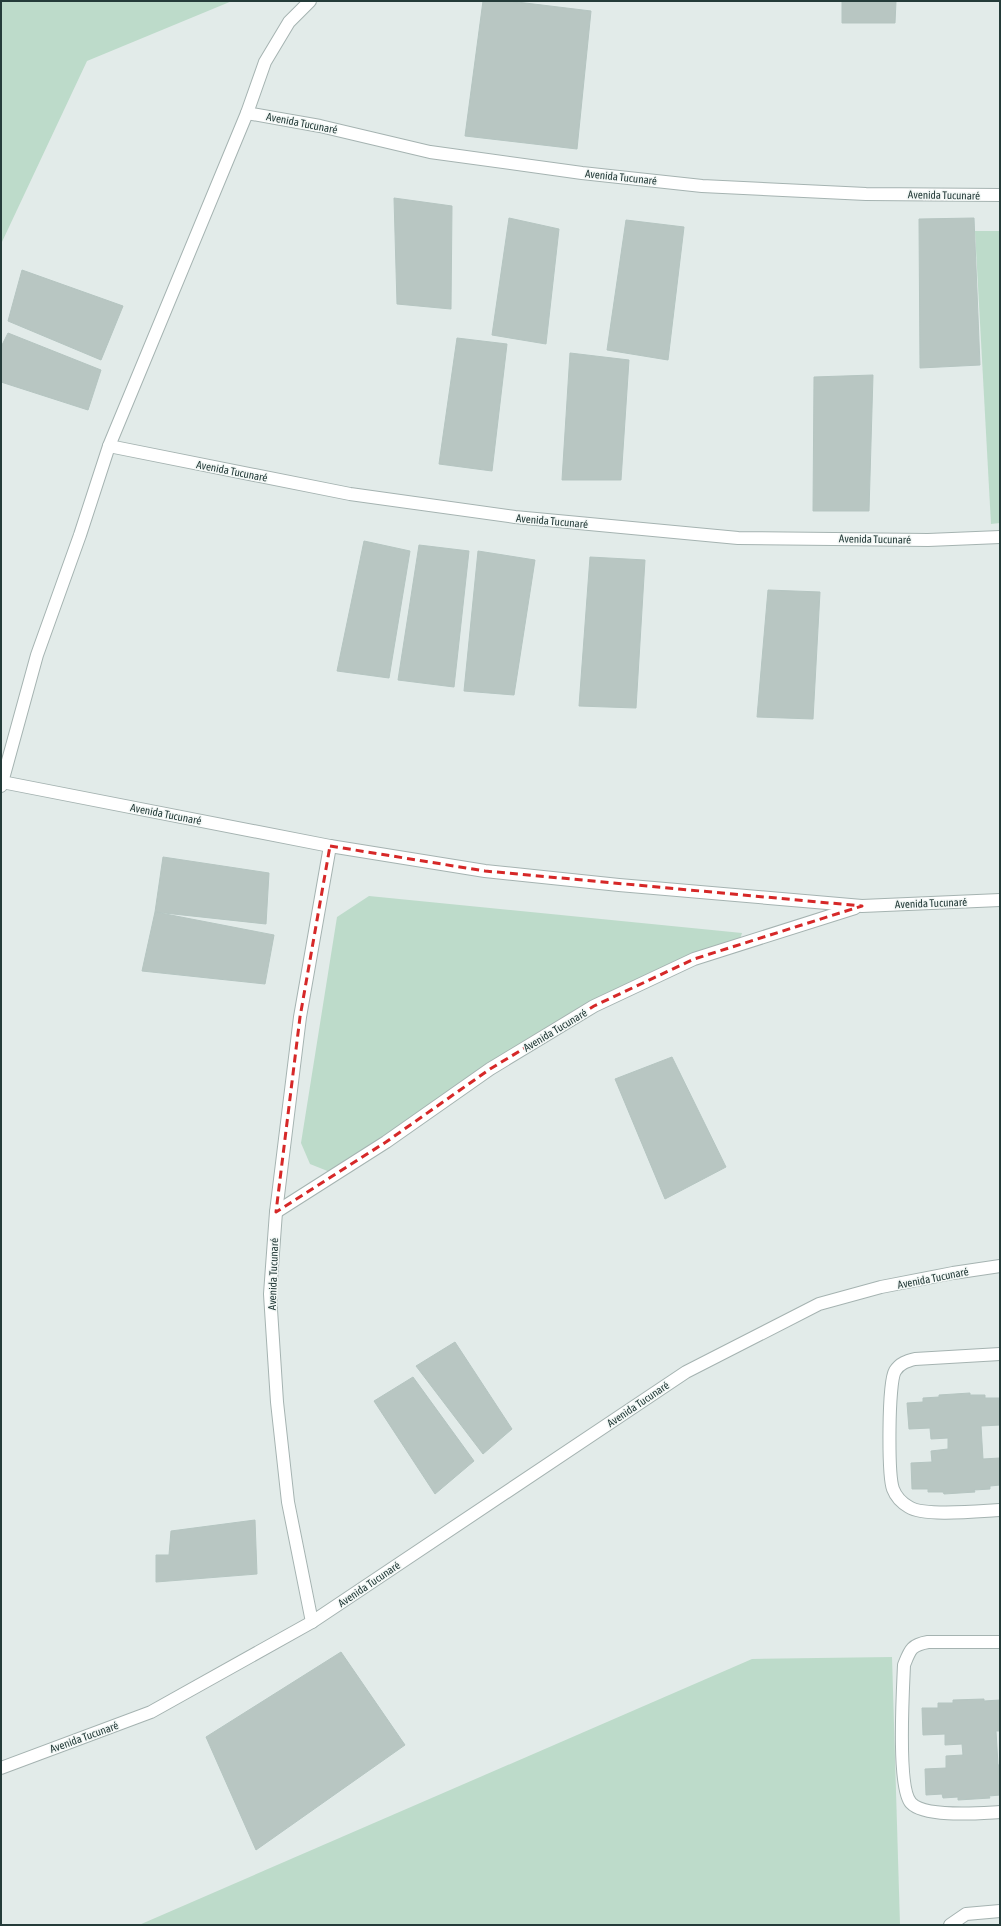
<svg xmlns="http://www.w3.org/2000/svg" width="1001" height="1926" font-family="'Asap Condensed',sans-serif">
<rect width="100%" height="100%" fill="#e2ebe9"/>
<g fill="#bddbca">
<path d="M1,1H232L87,61L1,244Z"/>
<path d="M975,231H1000V523L991,524Z"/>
<path d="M369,896L742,933L740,939L553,1025L330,1172L310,1164L301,1143L337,917Z"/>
<path d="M892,1657L900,1925H139L752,1659Z"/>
</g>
<g fill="#b8c6c2" stroke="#b5c5c1">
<path d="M483,1H509L591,11L577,149L465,136Z"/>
<path d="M842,1H896L895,23H842Z"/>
<path d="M394,198L452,206L451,309L397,304Z"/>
<path d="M509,218L559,229L546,344L492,335Z"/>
<path d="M974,218L980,365L920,368L919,219Z"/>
<path d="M626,220L684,227L668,360L607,350Z"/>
<path d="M22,270L123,306L101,360L8,321Z"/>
<path d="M8,333L101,370L88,410L1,382V347Z"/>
<path d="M457,338L507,344L492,471L439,464Z"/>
<path d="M570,353L629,360L621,480H562Z"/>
<path d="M873,375L869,511H813L814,377Z"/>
<path d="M364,541L410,551L389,678L337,671Z"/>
<path d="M419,545L469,551L454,687L398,680Z"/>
<path d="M478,551L535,560L514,695L464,691Z"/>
<path d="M590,557L645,560L636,708L579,706Z"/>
<path d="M768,590L820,592L813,719L757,717Z"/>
<path d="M163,857L269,873L266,924L155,912Z"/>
<path d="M155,912L274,935L265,984L142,971Z"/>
<path d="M672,1057L726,1167L665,1199L615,1079Z"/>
<path d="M455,1342L512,1429L483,1454L416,1366Z"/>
<path d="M413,1377L474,1461L435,1494L374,1401Z"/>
<path d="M970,1393V1395H985V1398H1000V1425L981,1426L983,1459L1000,1458V1485L990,1486V1489L974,1490L975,1492L944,1494L943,1492H928V1489H912L911,1463L932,1462L931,1451L948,1449V1438L931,1439L930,1428L909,1429L907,1403L923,1402V1398L939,1397V1395Z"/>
<path d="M255,1520L257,1574L156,1582V1555H169L171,1531Z"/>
<path d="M341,1652L405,1745L256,1850L206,1737Z"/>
<path d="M984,1699V1701L1000,1700V1731H996L998,1765H1000V1795L989,1796L990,1798L958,1800V1797L943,1798L942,1794L926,1795L925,1769L946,1768V1756L963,1755L962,1744L945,1745V1734L923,1735L922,1708H938V1703H953V1700Z"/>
</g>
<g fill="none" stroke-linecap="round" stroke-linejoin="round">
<defs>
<g id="service">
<path d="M1000,1354L915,1359C907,1361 900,1363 895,1371C888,1383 888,1475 893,1489C896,1497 902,1503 909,1507C924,1517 980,1511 1000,1510"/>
<path d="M1000,1642H928C911,1645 910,1650 904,1665C903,1689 897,1788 911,1803C925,1818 980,1813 1000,1812"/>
<path d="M950,1925L966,1914L1000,1911"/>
</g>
<g id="minor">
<path d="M247,113L320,126L430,152L582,173L702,186L866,194L1000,195"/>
<path d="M109,446L350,494L515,517L738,538L928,540L1000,537"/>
<path d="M2,782L330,846L485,871L619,885L862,906L1000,900"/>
<path d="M1,786L37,655L80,535L109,446L247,113L265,62L289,22L310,1"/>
<path d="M276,1212L386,1142L490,1069L594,1006L694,959L855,908"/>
<path d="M312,1622L288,1502L277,1402L270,1294L276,1212L300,1017L330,846"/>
<path d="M1,1768L151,1712L312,1622L686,1372L819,1304L881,1287L953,1273L1000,1266"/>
</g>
</defs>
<use href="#service" stroke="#a5b3b1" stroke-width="14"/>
<use href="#minor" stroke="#a5b3b1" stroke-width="14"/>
<use href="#service" stroke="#fff" stroke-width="12"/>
<use href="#minor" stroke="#fff" stroke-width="12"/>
</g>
<path fill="none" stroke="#d62828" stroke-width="3" stroke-dasharray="8 5" stroke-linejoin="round" d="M330,846L485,871L862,906L694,959L594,1006L490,1069L386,1142L276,1212L300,1017Z"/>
<g text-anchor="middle" stroke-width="3" stroke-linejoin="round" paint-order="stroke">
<g font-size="11" fill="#243b39" stroke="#f3f8f6">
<text transform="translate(302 123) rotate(11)" y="4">Avenida Tucunaré</text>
<text transform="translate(621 177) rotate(6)" y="4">Avenida Tucunaré</text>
<text transform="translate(944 195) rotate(1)" y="4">Avenida Tucunaré</text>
<text transform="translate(232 471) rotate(11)" y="4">Avenida Tucunaré</text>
<text transform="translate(552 521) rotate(5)" y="4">Avenida Tucunaré</text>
<text transform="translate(875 539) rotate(1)" y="4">Avenida Tucunaré</text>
<text transform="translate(166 814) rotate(11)" y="4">Avenida Tucunaré</text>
<text transform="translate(931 903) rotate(-2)" y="4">Avenida Tucunaré</text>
<text transform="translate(555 1030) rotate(-31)" y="4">Avenida Tucunaré</text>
<text transform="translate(273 1274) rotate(-88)" y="4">Avenida Tucunaré</text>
<text transform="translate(933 1278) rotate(-11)" y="4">Avenida Tucunaré</text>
<text transform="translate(638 1404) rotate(-34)" y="4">Avenida Tucunaré</text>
<text transform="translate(369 1584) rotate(-34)" y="4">Avenida Tucunaré</text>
<text transform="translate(84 1737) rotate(-20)" y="4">Avenida Tucunaré</text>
</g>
</g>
<rect width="1001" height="1926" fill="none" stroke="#243b39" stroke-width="4"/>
</svg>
